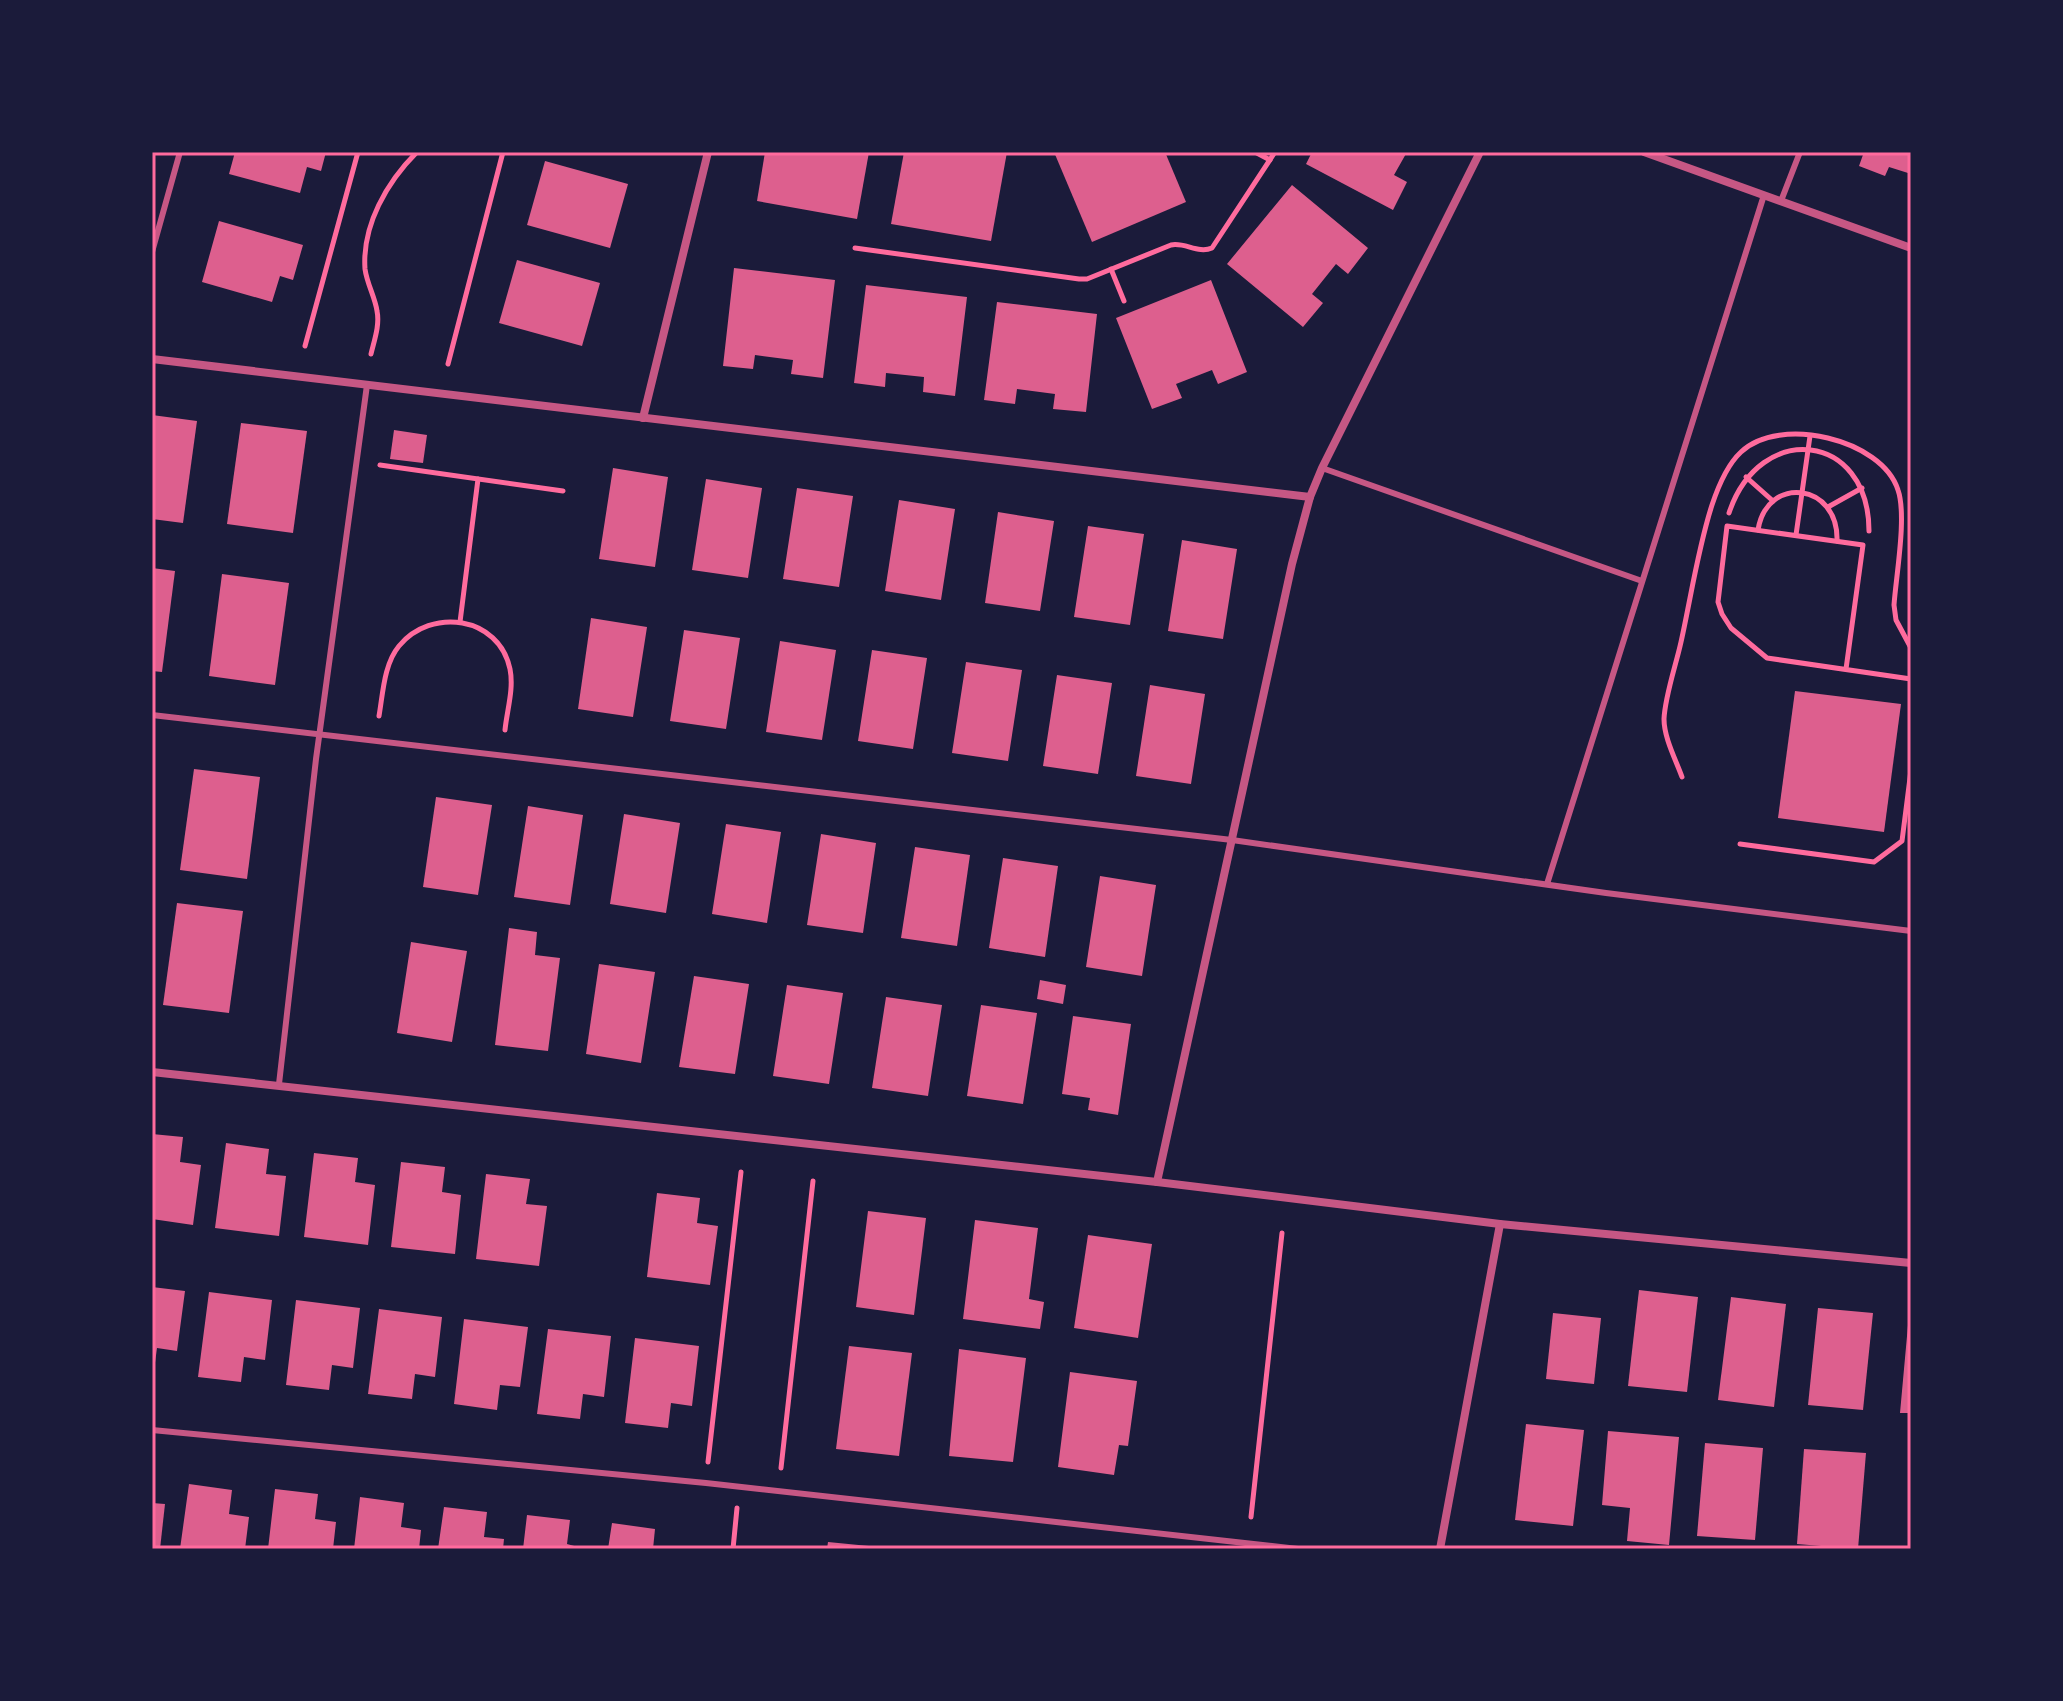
<svg xmlns="http://www.w3.org/2000/svg" width="2063" height="1701" font-family="'Alegreya Sans',sans-serif">
<rect width="100%" height="100%" fill="#1b1b3a"/>
<g fill="#dd5f8e">
<path d="M235,152H326L321,171L307,167L300,193L229,174Z"/>
<path d="M765,152H869L857,219L757,201Z"/>
<path d="M904,152H1007L991,241L891,224Z"/>
<path d="M1054,152H1165L1186,202L1092,242Z"/>
<path d="M1312,152H1407L1394,175L1407,182L1393,210L1306,164Z"/>
<path d="M1864,152H1911L1908,173L1889,167L1885,176L1859,166Z"/>
<path d="M545,161L628,184L610,248L527,225Z"/>
<path d="M1292,185L1368,248L1348,274L1336,264L1312,294L1323,303L1303,327L1227,264Z"/>
<path d="M219,221L303,245L293,280L280,276L272,302L202,282Z"/>
<path d="M517,260L600,283L582,346L499,323Z"/>
<path d="M734,268L835,280L823,378L791,374L793,360L755,355L753,369L723,366Z"/>
<path d="M1211,280L1247,372L1218,384L1212,370L1176,384L1182,398L1152,409L1116,318Z"/>
<path d="M866,285L967,297L955,396L923,392L924,377L886,373L885,387L854,383Z"/>
<path d="M997,302L1097,314L1086,412L1053,409L1055,394L1017,389L1015,404L984,400Z"/>
<path d="M152,415L197,421L183,523L152,519Z"/>
<path d="M241,423L307,431L293,533L227,524Z"/>
<path d="M394,430L427,435L423,463L390,459Z"/>
<path d="M613,468L668,477L655,567L599,559Z"/>
<path d="M706,479L762,488L748,578L692,570Z"/>
<path d="M797,488L853,496L839,587L783,579Z"/>
<path d="M899,500L955,509L941,600L885,591Z"/>
<path d="M998,512L1054,521L1040,611L985,603Z"/>
<path d="M1088,526L1144,534L1130,625L1074,617Z"/>
<path d="M1182,540L1237,549L1223,639L1168,631Z"/>
<path d="M152,568L175,571L162,672L152,671Z"/>
<path d="M222,574L289,583L275,685L209,676Z"/>
<path d="M591,618L647,627L633,717L578,709Z"/>
<path d="M684,630L740,638L726,729L670,721Z"/>
<path d="M780,641L836,650L822,740L766,732Z"/>
<path d="M872,650L927,658L913,749L858,741Z"/>
<path d="M966,662L1022,670L1008,761L952,753Z"/>
<path d="M1057,675L1112,683L1098,774L1043,766Z"/>
<path d="M1150,685L1205,694L1191,784L1136,776Z"/>
<path d="M1795,691L1901,704L1884,832L1778,818Z"/>
<path d="M194,769L260,777L247,879L180,870Z"/>
<path d="M436,797L492,805L478,895L423,887Z"/>
<path d="M528,806L583,815L570,905L514,897Z"/>
<path d="M624,814L680,823L666,913L610,904Z"/>
<path d="M726,824L781,832L767,923L712,914Z"/>
<path d="M821,834L876,843L863,933L807,925Z"/>
<path d="M915,847L970,855L957,946L901,938Z"/>
<path d="M1003,858L1058,866L1045,957L989,948Z"/>
<path d="M1100,876L1156,885L1142,976L1086,967Z"/>
<path d="M177,903L243,911L229,1013L163,1005Z"/>
<path d="M509,928L537,932L535,955L560,958L548,1051L495,1045Z"/>
<path d="M411,942L467,951L452,1042L397,1033Z"/>
<path d="M599,964L655,972L641,1063L586,1054Z"/>
<path d="M694,976L749,984L735,1074L679,1067Z"/>
<path d="M1040,980L1066,985L1063,1004L1037,999Z"/>
<path d="M787,985L843,993L829,1084L773,1076Z"/>
<path d="M886,997L942,1005L928,1096L872,1088Z"/>
<path d="M981,1005L1037,1013L1023,1104L967,1096Z"/>
<path d="M1073,1016L1131,1024L1118,1115L1088,1110L1090,1098L1062,1094Z"/>
<path d="M152,1134L183,1137L180,1162L201,1165L193,1225L152,1219Z"/>
<path d="M226,1143L269,1149L266,1174L286,1176L279,1236L215,1228Z"/>
<path d="M314,1153L358,1158L355,1182L375,1185L368,1245L304,1237Z"/>
<path d="M401,1162L445,1167L442,1192L461,1195L455,1254L391,1247Z"/>
<path d="M486,1174L530,1179L526,1204L547,1206L539,1266L476,1259Z"/>
<path d="M657,1193L700,1198L697,1223L718,1226L710,1285L647,1277Z"/>
<path d="M868,1211L926,1218L914,1315L856,1307Z"/>
<path d="M975,1220L1038,1228L1029,1299L1044,1302L1040,1329L963,1319Z"/>
<path d="M1088,1235L1152,1244L1138,1338L1074,1328Z"/>
<path d="M152,1287L185,1291L177,1351L157,1348L154,1370Z"/>
<path d="M1639,1290L1698,1297L1687,1392L1628,1386Z"/>
<path d="M209,1292L272,1300L265,1360L244,1357L241,1382L198,1377Z"/>
<path d="M1731,1297L1786,1304L1774,1407L1718,1400Z"/>
<path d="M296,1300L360,1308L353,1368L332,1365L329,1390L286,1385Z"/>
<path d="M1818,1308L1873,1313L1863,1410L1808,1405Z"/>
<path d="M379,1309L442,1317L435,1377L415,1374L412,1399L368,1394Z"/>
<path d="M1553,1313L1601,1318L1594,1384L1546,1379Z"/>
<path d="M1909,1314H1911V1413H1900Z"/>
<path d="M464,1319L528,1327L520,1387L500,1385L497,1410L454,1404Z"/>
<path d="M548,1329L611,1336L604,1397L583,1394L580,1419L537,1414Z"/>
<path d="M635,1338L699,1346L692,1406L671,1403L668,1428L625,1423Z"/>
<path d="M849,1346L912,1353L899,1456L836,1449Z"/>
<path d="M959,1349L1026,1358L1013,1462L949,1456Z"/>
<path d="M1070,1372L1137,1381L1128,1446L1119,1445L1114,1475L1058,1467Z"/>
<path d="M1526,1424L1584,1430L1573,1526L1515,1520Z"/>
<path d="M1608,1431L1679,1437L1669,1545L1627,1541L1630,1508L1602,1505Z"/>
<path d="M1705,1443L1763,1448L1755,1540L1697,1536Z"/>
<path d="M1804,1449L1866,1453L1858,1549L1797,1544Z"/>
<path d="M189,1484L232,1490L229,1514L249,1517L245,1549H180Z"/>
<path d="M275,1489L318,1494L315,1519L336,1522L333,1549H268Z"/>
<path d="M360,1497L404,1503L401,1527L421,1530L419,1549H354Z"/>
<path d="M152,1503L165,1504L160,1549H152Z"/>
<path d="M444,1507L487,1512L484,1537L504,1539L503,1549H438Z"/>
<path d="M527,1515L570,1520L567,1544L585,1549H523Z"/>
<path d="M612,1523L655,1529L653,1549H608Z"/>
<path d="M828,1542L879,1547V1549H827Z"/>
</g>
<g fill="none" stroke-linecap="round" stroke-linejoin="round">
<g stroke="#ff6b9d" stroke-width="5">
<path d="M1255,152L1270,160"/>
<path d="M855,248L1079,279H1087L1171,245C1185,242 1198,254 1212,248L1275,152"/>
<path d="M1111,269L1124,301"/>
<path d="M305,346L358,152"/>
<path d="M371,354C374,341 380,325 377,311C375,297 367,284 365,269C362,225 387,182 417,152"/>
<path d="M448,364L503,152"/>
<path d="M380,465L563,491"/>
<path d="M1746,477L1773,501"/>
<path d="M1828,507L1862,488"/>
<path d="M1729,513C1760,420 1869,432 1869,531"/>
<path d="M1758,530C1767,474 1839,483 1837,541"/>
<path d="M1796,535L1810,436"/>
<path d="M460,622L478,479"/>
<path d="M1846,669L1863,545L1727,526L1718,602L1722,614L1731,628L1767,658L1911,679"/>
<path d="M379,716C383,693 384,664 399,646C431,607 499,616 510,669C514,689 507,710 505,730"/>
<path d="M1682,777C1676,760 1664,738 1664,719C1665,696 1676,665 1681,642C1691,597 1698,548 1712,505C1718,487 1727,465 1741,452C1779,415 1882,439 1898,490C1907,516 1896,576 1894,605L1896,620L1911,648"/>
<path d="M1740,844L1874,862L1902,841L1911,770"/>
<path d="M708,1462L741,1172"/>
<path d="M781,1468L813,1181"/>
<path d="M1251,1517L1282,1233"/>
<path d="M733,1549L737,1508"/>
</g>
<g stroke="#c65784" stroke-width="6">
<path d="M1781,201L1800,152"/>
<path d="M152,252L180,152"/>
<path d="M1322,468L1642,581"/>
<path d="M152,715L1232,840L1606,893L1911,931"/>
<path d="M1547,884L1764,195"/>
<path d="M279,1084L316,759L367,385"/>
<path d="M152,1430L706,1483L1298,1549"/>
</g>
<g stroke="#c65784" stroke-width="8">
<path d="M1644,152L1911,248"/>
<path d="M152,359L1310,497"/>
<path d="M643,418L708,152"/>
<path d="M152,1072L1157,1182L1500,1224L1911,1263"/>
<path d="M1157,1182L1292,564L1310,497L1322,468L1480,152"/>
<path d="M1440,1549L1500,1224"/>
</g>
</g>
<rect width="2063" height="1701" fill="none" stroke="#1b1b3a" stroke-width="308"/>
<rect x="154" y="154" width="1755" height="1393" fill="none" stroke="#ff6b9d" stroke-width="3"/>
</svg>
